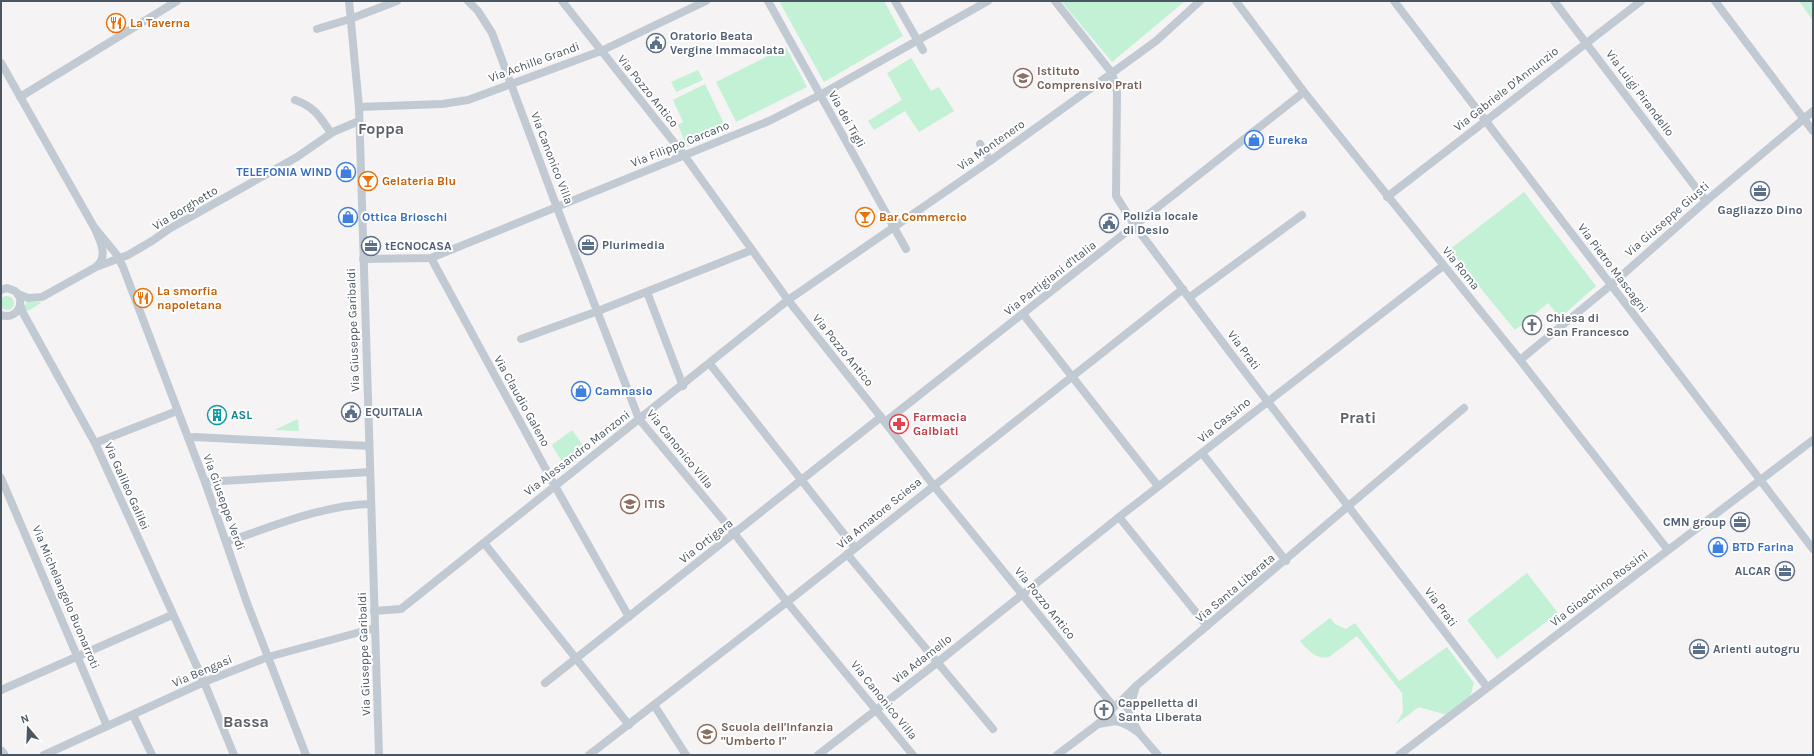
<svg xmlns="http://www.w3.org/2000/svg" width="1814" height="756" font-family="Karla,sans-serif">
<rect width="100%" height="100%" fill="#f5f3f3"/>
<g fill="#c3f1d5">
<path d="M779,1H884L903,36L824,82Z"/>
<path d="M1061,1H1185L1112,62Z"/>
<path d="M1799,1H1813V21Z"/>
<path d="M786,47L807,87L736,122L716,82Z"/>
<path d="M911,58L931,91L939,87L954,111L919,132L905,111L874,130L868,121L902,100L887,73Z"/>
<path d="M698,70L703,80L676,92L671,82Z"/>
<path d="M705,84L727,130L687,147L678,125L683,122L673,100Z"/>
<path d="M1524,192L1596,286L1560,318L1548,303L1515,330L1449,250Z"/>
<circle cx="7" cy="303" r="7"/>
<path d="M27,302H40L41,303L28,311L23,307Z"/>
<path d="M298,419L299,431L274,430Z"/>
<path d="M572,430L588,452L566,469L552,445Z"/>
<path d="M1527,573L1558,613L1497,659L1467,620Z"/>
<path d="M1330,618L1335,624L1346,629L1355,623L1399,681L1447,647L1474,683L1470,697L1447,715L1419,707L1396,724L1403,712L1402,693L1357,636L1329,657C1316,660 1308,650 1300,641Z"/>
</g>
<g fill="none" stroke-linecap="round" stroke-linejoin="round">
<g stroke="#c1cad2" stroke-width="8">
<path d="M349,1L359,107L379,755"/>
<path d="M468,1L478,11L492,33L556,205L639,419L734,533L787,602L913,755"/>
<path d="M562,1L684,155L788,300L881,417L934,486L1114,707"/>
<path d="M768,1L906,249"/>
<path d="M895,1L923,50"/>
<path d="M1055,1L1112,73L1117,92L1116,196L1135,226L1232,355L1487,687"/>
<path d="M1236,1L1304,92L1520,360L1668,550"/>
<path d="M1394,1L1813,549"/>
<path d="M1554,1L1706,201"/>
<path d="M1715,1L1813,131"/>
<path d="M317,29L350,19L397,1"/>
<path d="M1,63L94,227C99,239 109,255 97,266"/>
<path d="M20,97L177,1"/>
<path d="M295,100C315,107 320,117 331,133"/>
<path d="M359,107L442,104L468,100L601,51L706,1"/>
<path d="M980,144L990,161"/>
<path d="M1387,197L1641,1"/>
<path d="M94,227L117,255L123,267L205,482L247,603L306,755"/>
<path d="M431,258L555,486L629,617"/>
<path d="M363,259L431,258L769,121L820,95L988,1"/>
<path d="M1,290L7,288L15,291C27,302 17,320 1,315"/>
<path d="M647,292L683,386"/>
<path d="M18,294L28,298L42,297L96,267L128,255L152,241L169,229L297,157L333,132L359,121"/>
<path d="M1190,297L1302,215"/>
<path d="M20,304L23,313L95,443L204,682L234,755"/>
<path d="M1023,314L1158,486"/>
<path d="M521,339L598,311L752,250"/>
<path d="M1520,360L1611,285L1706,201L1813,111"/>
<path d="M710,364L855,548"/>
<path d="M885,422L1304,92"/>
<path d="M188,438L195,437L369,446"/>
<path d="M95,443L177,411"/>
<path d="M1202,453L1286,561"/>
<path d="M1,478L107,726"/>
<path d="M205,482L370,472"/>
<path d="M1119,517L1207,626"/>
<path d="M226,542C272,527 322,505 371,504"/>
<path d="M484,543L629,725"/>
<path d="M847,554L993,729"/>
<path d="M374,611L401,609L788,300L990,161L1112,73L1156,41L1200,1"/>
<path d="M545,683L881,417"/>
<path d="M1136,686L1464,408"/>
<path d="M1,690L172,615"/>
<path d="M1118,704L1136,686L1129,711"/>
<circle cx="1120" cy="713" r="9"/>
<path d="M654,705L686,755"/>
<path d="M1112,710L1098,724L1116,721"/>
<path d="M133,715L152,755"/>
<path d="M1118,721L1129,726L1139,733L1129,714"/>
<path d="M1139,733L1158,755"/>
<path d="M44,755L204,682L268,657L375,628"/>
<path d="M589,755L787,602L1183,289"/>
<path d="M818,755L938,662L1119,517L1443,266"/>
<path d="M1057,755L1098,724"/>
<path d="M1399,755L1813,440"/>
</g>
<path stroke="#c1cbd6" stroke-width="11" d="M1,752L3,755"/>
</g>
<defs>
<symbol id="restaurant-ring" viewBox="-11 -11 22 22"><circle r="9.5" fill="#fff" stroke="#e8710a" stroke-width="1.5"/><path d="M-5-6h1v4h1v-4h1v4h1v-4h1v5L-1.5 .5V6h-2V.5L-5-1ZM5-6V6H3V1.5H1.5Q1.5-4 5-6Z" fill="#e8710a"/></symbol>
<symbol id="civic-ring" viewBox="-11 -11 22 22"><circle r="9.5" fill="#fff" stroke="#5c6f8a" stroke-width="1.5"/><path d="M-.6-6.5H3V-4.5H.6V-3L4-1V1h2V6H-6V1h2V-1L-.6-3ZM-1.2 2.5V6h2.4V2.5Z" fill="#5c6f8a"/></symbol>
<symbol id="school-ring" viewBox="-11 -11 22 22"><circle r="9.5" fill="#fff" stroke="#8d6e63" stroke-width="1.5"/><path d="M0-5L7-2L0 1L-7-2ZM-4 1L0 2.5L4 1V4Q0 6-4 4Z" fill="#8d6e63"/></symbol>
<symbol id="shop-ring" viewBox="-11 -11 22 22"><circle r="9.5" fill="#fff" stroke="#3f7fe0" stroke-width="1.5"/><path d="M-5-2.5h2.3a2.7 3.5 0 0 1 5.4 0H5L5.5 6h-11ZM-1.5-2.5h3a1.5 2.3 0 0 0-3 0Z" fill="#3f7fe0"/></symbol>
<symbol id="bar-ring" viewBox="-11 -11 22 22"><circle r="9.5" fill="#fff" stroke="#e8710a" stroke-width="1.5"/><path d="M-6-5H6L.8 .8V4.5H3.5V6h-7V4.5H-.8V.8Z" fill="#e8710a"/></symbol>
<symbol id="office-ring" viewBox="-11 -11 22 22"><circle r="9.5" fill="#fff" stroke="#5c6f8a" stroke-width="1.5"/><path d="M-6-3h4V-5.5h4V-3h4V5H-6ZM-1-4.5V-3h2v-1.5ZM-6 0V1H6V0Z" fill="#5c6f8a"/></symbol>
<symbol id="church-ring" viewBox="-11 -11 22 22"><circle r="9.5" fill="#fff" stroke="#6b7280" stroke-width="1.5"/><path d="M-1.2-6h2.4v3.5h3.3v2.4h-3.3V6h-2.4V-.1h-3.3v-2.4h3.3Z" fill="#6b7280"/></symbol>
<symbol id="building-ring" viewBox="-11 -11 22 22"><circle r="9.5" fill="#fff" stroke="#0f9aa8" stroke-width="1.5"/><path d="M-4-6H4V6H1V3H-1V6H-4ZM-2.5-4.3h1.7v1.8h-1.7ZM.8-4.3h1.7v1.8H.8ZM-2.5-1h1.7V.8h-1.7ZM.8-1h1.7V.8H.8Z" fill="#0f9aa8"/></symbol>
<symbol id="pharmacy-ring" viewBox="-11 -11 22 22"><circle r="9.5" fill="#fff" stroke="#e0444e" stroke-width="1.5"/><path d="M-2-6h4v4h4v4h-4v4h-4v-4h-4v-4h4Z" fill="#e0444e"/></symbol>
</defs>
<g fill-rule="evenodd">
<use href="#restaurant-ring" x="105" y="12" width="22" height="22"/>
<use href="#civic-ring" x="645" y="32" width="22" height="22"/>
<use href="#school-ring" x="1012" y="67" width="22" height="22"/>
<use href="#shop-ring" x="1243" y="129" width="22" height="22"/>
<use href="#shop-ring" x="335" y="161" width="22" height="22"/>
<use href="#bar-ring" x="357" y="170" width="22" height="22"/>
<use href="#office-ring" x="1749" y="180" width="22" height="22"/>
<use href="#shop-ring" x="337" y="206" width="22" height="22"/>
<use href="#bar-ring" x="854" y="206" width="22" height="22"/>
<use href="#civic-ring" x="1098" y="212" width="22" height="22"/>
<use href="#office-ring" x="577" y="234" width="22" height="22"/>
<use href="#office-ring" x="360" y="235" width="22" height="22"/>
<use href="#restaurant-ring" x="132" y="287" width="22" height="22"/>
<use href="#church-ring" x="1521" y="314" width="22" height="22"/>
<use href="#shop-ring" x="570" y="380" width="22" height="22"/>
<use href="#civic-ring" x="340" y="401" width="22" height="22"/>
<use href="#building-ring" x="206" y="404" width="22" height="22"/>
<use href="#pharmacy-ring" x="888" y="413" width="22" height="22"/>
<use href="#school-ring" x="619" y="493" width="22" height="22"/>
<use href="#office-ring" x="1729" y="511" width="22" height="22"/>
<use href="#shop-ring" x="1707" y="536" width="22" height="22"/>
<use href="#office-ring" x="1774" y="560" width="22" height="22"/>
<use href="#office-ring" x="1688" y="638" width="22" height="22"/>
<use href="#church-ring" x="1093" y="699" width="22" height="22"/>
<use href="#school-ring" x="696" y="723" width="22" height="22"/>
</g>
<g text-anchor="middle" stroke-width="4" stroke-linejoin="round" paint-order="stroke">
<g font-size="12" font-weight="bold" fill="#c56008" stroke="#fff" text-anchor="start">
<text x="130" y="27">La Taverna</text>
<text x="382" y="185">Gelateria Blu</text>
<text x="879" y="221">Bar Commercio</text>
<text x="157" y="295">La smorfia<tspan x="157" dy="14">napoletana</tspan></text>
</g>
<g font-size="12" font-weight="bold" fill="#4e5e75" stroke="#fff" text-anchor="start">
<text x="670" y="40">Oratorio Beata<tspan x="670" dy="14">Vergine Immacolata</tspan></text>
<text x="1760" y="214" text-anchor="middle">Gagliazzo Dino</text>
<text x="1123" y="220">Polizia locale<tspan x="1123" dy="14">di Desio</tspan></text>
<text x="602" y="249">Plurimedia</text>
<text x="385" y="250">tECNOCASA</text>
<text x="365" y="416">EQUITALIA</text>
<text x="1726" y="526" text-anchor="end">CMN group</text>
<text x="1771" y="575" text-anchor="end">ALCAR</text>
<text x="1713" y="653">Arienti autogru</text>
</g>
<g font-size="12" fill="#4a5661" stroke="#fff">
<text transform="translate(534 62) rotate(-20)" y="4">Via Achille Grandi</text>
<text transform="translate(1506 89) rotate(-38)" y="4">Via Gabriele D'Annunzio</text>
<text transform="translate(648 91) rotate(51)" y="4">Via Pozzo Antico</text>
<text transform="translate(1640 93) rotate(53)" y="4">Via Luigi Pirandello</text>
<text transform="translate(847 119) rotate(61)" y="4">Via dei Tigli</text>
<text transform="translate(680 144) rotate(-22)" y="4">Via Filippo Carcano</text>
<text transform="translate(991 145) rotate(-35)" y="4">Via Montenero</text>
<text transform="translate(552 158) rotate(69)" y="4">Via Canonico Villa</text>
<text transform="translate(185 208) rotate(-31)" y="4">Via Borghetto</text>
<text transform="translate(1667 219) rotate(-41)" y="4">Via Giuseppe Giusti</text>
<text transform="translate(1461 268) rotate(51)" y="4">Via Roma</text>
<text transform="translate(1613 268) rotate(53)" y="4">Via Pietro Mascagni</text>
<text transform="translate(1050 278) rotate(-38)" y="4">Via Partigiani d'Italia</text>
<text transform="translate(353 330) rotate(-92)" y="4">Via Giuseppe Garibaldi</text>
<text transform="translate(843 350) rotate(51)" y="4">Via Pozzo Antico</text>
<text transform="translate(1244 350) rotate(53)" y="4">Via Prati</text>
<text transform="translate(522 401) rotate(61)" y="4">Via Claudio Galeno</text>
<text transform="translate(1224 420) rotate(-39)" y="4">Via Cassino</text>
<text transform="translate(680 449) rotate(51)" y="4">Via Canonico Villa</text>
<text transform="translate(577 453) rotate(-38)" y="4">Via Alessandro Manzoni</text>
<text transform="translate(127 486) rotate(66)" y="4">Via Galileo Galilei</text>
<text transform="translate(224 502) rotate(70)" y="4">Via Giuseppe Verdi</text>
<text transform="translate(879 513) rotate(-39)" y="4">Via Amatore Sciesa</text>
<text transform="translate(706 541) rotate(-38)" y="4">Via Ortigara</text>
<text transform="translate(1235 588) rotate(-40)" y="4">Via Santa Liberata</text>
<text transform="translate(1599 588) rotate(-37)" y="4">Via Gioachino Rossini</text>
<text transform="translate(66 597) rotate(67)" y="4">Via Michelangelo Buonarroti</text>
<text transform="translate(1045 603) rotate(51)" y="4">Via Pozzo Antico</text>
<text transform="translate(1441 607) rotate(53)" y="4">Via Prati</text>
<text transform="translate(364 654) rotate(-92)" y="4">Via Giuseppe Garibaldi</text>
<text transform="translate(922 659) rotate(-38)" y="4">Via Adamello</text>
<text transform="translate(202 671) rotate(-23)" y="4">Via Bengasi</text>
<text transform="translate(884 700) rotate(51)" y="4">Via Canonico Villa</text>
</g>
<g font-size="12" font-weight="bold" fill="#785e54" stroke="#fff" text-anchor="start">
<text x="1037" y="75">Istituto<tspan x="1037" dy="14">Comprensivo Prati</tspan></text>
<text x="644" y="508">ITIS</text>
<text x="721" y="731">Scuola dell'Infanzia<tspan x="721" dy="14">"Umberto I"</tspan></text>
</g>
<g font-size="12" font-weight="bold" fill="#366cbe" stroke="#fff" text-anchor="start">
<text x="1268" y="144">Eureka</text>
<text x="332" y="176" text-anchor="end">TELEFONIA WIND</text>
<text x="362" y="221">Ottica Brioschi</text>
<text x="595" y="395">Camnasio</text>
<text x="1732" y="551">BTD Farina</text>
</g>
<g font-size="12" font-weight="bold" fill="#5b616d" stroke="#fff" text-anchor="start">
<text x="1546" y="322">Chiesa di<tspan x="1546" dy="14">San Francesco</tspan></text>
<text x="1118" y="707">Cappelletta di<tspan x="1118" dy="14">Santa Liberata</tspan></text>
</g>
<g font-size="12" font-weight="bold" fill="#0d838f" stroke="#fff" text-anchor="start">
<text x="231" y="419">ASL</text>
</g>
<g font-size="12" font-weight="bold" fill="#be3a42" stroke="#fff" text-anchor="start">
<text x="913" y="421">Farmacia<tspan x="913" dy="14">Galbiati</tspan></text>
</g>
<g font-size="16" font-weight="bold" fill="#5f6368" stroke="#fff">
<text x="381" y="134">Foppa</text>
<text x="1358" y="423">Prati</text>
<text x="246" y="727">Bassa</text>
</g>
</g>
<rect width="1814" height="756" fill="none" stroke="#4a5661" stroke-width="4"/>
<g transform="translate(28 728) rotate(341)" stroke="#ffffff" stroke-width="3" paint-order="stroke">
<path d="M0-3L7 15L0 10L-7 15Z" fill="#4a5661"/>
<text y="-6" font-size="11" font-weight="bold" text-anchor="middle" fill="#4a5661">N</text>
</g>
</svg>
